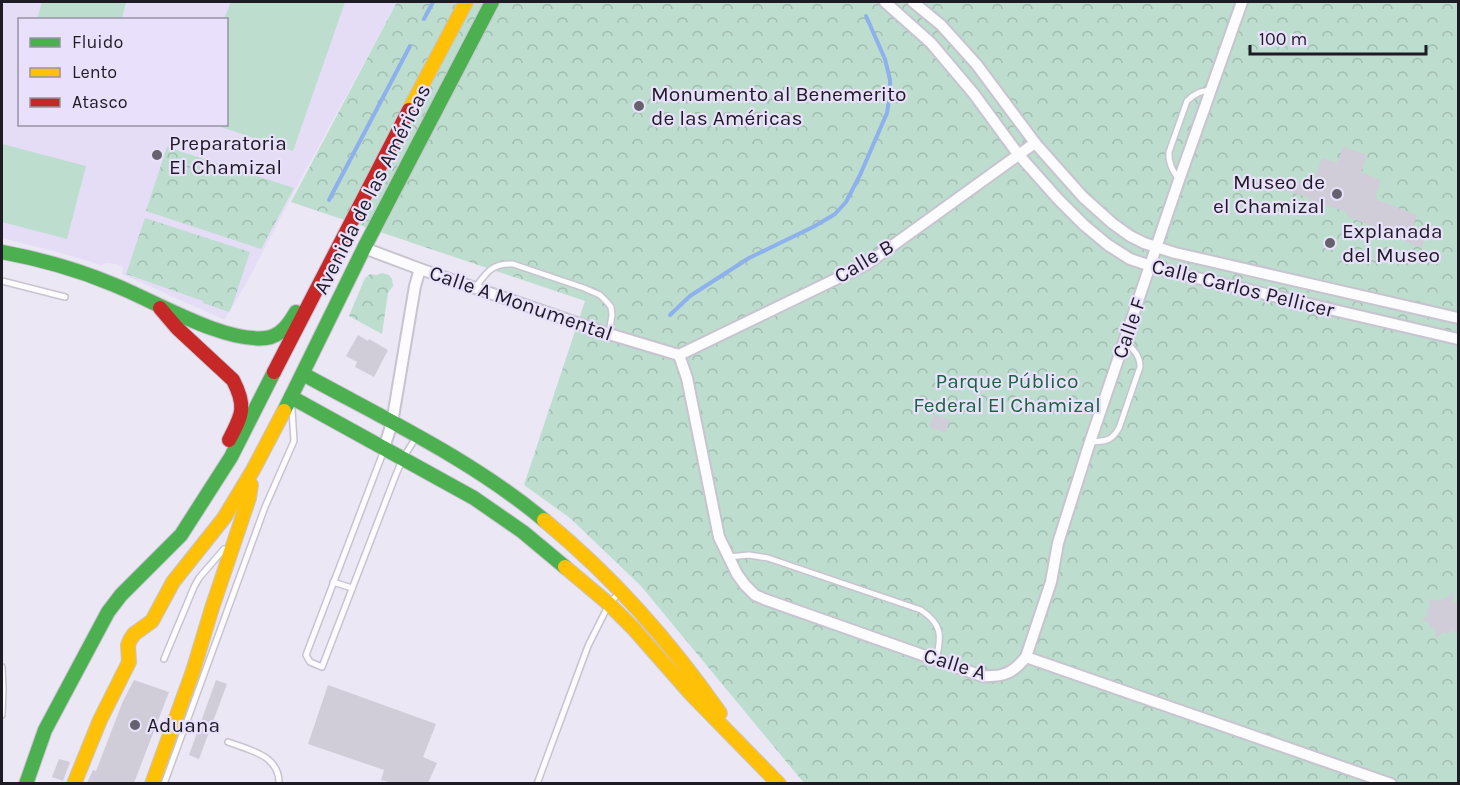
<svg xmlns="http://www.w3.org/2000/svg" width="1460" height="785" font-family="Karla,sans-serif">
<defs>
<pattern id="park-crowns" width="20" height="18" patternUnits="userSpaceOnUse" patternTransform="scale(1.5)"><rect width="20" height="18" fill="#bdddce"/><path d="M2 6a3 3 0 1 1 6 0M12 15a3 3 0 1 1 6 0" fill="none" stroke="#a2bdb1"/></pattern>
</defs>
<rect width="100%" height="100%" fill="#ebe7f5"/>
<path fill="#e4ddf5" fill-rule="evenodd" d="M2,2H397L297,186L248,280L225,319H223L122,274L123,267L116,264L107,263L101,265L58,252L2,238ZM20,20H226V124H20Z"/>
<g fill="#bdddce">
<path d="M42,2H126L122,19H37Z"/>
<path d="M231,2H345L293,151L215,125L226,124V20L224,19Z"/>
<path d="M2,144L86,166L67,239L2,222Z"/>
</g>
<g fill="url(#park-crowns)">
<path d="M397,2H1458V783H804L641,586L570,518L524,485L585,301L291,202Z"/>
<path d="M167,147L294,188L261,249L146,211Z"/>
<path d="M145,218L250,252L232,306L229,312L203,303V301L126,274Z"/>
<path d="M382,273L389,275L392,279L393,286L388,293L382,334L349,316L365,278L370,274L377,275Z"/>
</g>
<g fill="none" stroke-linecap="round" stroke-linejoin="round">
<g stroke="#8eb1ed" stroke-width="4">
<path d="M424,19L433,2"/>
<path d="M329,200L410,46"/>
<path d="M670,315L690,296L749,258L815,226L835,214L846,202L860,175L887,113L890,94V80L885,59L866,16"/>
</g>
</g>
<g fill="#d0cdd8">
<path d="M1343,147L1367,155L1361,172L1381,180L1375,199L1417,215L1413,226L1420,228L1417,235L1425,238L1422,248L1393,237L1391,240L1380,236L1382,230L1346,216L1347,212L1323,204L1322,206L1309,202L1310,198L1285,190L1288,179L1312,187L1322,158L1337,163Z"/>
<path d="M358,335L368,341L369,339L388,350L374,377L355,367L357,362L346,356Z"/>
<path d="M934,414L950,420L945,433L930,427Z"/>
<path d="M1453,592V602L1458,604V634L1451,630L1448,634L1443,632L1436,639L1435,629L1430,627V623L1422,620L1428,614L1427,610L1430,607L1429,599L1438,601L1441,598L1445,599Z"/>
<path d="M134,680L169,692L134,783H87L93,770L96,771L123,701Z"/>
<path d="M216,680L227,684L199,759L189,755Z"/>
<path d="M328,685L436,724L423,757L437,763L428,783H393L381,780L384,770L308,744Z"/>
<path d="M59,759L70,762L63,781L52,777Z"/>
</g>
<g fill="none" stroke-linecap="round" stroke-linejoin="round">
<defs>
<g id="lane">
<path d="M1179,180C1173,171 1168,163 1169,152L1187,101C1195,93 1201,91 1211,90"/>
<path d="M2,281L65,297"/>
<path d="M475,288C487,272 492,263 513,264L584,288L600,295L607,302L611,307L612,315L609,334"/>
<path d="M1090,442C1105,441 1111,442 1119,428L1140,367C1140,355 1133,349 1125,341"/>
<path d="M384,450L306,655L310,662L322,667L395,477L403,458L415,439"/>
<path d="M728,557L749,555L768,558L921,610C942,624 942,636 936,659"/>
<path d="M333,582L352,588"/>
<path d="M164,659L194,587L199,578L224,549"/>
<path d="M2,667L3,689L2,715"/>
<path d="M228,742C249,750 280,755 279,784"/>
<path d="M164,784L265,507L294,441L292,410"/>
<path d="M537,784L588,646L609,604L619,593"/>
</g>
<g id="street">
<path d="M885,2L931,43L974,94L1018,154L1058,199L1084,225L1108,245L1130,259L1163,270L1458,339"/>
<path d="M913,2L941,25L977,65L1035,143L1083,197L1112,223L1130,236L1144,243L1175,253L1458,318"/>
<path d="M364,248L420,269L609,334L679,355"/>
<path d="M679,355L687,378L719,537L737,574L745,585L755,595L764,599L982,676C1003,677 1012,674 1026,657L1051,582L1058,543L1090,442L1179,180L1242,2"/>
<path d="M679,355L867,264L1035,143"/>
<path d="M384,448L392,423L415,286L420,269"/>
<path d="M1026,657L1391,784"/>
</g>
<g id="fast">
<path d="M2,252C40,259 76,269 112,284C153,300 223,343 266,338C281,336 289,324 296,312"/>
<path d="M303,374C385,419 472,460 544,520"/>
<path d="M291,397L474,498L523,532L565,567"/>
<path d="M284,411L364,248L492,2"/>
<path d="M26,784L45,730L108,612L121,595L181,535L231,457L274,372"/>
</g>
<g id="slow">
<path d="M409,110L466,2"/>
<path d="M544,520C614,578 668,639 720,713"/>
<path d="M565,567L609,604L633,628L691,694L779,784"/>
<path d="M74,784L100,720L129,662L128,645L130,640L134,634L152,621L173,582L224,518L253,470L284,411"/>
<path d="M152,784L193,671L212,608L249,498L251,485"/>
</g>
<g id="jam">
<path d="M160,308L177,328L233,380C247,407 242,415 229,440"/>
<path d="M274,372L409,110"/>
</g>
</defs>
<use href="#lane" stroke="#c7c4cf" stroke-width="8"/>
<use href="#street" stroke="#c7c4cf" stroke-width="14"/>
<use href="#fast" stroke="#c7c4cf" stroke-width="16"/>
<use href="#slow" stroke="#c7c4cf" stroke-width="16"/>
<use href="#jam" stroke="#c7c4cf" stroke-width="16"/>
<use href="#lane" stroke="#fcfbfe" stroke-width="5"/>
<use href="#street" stroke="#fcfbfe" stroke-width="10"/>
<use href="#fast" stroke="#4caf50" stroke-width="14"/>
<use href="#slow" stroke="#ffc107" stroke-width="14"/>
<use href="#jam" stroke="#c62828" stroke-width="14"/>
</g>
<g fill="#66626d" stroke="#e9e1fb" stroke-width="2">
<circle cx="639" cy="106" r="6"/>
<circle cx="157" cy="155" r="6"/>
<circle cx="1337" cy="194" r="6"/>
<circle cx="1330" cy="243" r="6"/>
<circle cx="135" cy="725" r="6"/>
</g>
<g text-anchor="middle" stroke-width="4.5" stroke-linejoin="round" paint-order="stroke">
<g font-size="21" fill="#1e1b24" stroke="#e9e1fb" text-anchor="start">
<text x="651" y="101">Monumento al Benemerito<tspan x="651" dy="24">de las Américas</tspan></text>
<text x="169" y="150">Preparatoria<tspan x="169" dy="24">El Chamizal</tspan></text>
<text x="1325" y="189" text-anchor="end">Museo de<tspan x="1325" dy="24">el Chamizal</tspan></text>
<text x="1342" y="238">Explanada<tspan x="1342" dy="24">del Museo</tspan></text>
<text x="147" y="732">Aduana</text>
</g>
<g font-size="21" fill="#1e1b24" stroke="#e9e1fb">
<text transform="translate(372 189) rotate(-63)" y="7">Avenida de las Américas</text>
<text transform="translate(864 261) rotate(-31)" y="7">Calle B</text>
<text transform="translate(1243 288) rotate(14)" y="7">Calle Carlos Pellicer</text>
<text transform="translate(521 303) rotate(19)" y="7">Calle A Monumental</text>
<text transform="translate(1129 328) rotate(-71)" y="7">Calle F</text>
<text transform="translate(955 664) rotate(17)" y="7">Calle A</text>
</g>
<g font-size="21" fill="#1a653f" stroke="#e9e1fb">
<text x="1007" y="388">Parque Público<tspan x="1007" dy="24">Federal El Chamizal</tspan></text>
</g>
</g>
<rect width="1460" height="785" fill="none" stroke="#1e1b24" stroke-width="6"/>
<rect x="18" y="18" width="210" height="108" fill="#e9e1fb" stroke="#9892a5" stroke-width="1.5"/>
<rect x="30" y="38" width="30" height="9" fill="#4caf50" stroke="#9892a5" stroke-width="1.5"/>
<text x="72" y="48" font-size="18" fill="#1e1b24">Fluido</text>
<rect x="30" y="68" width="30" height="9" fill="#ffc107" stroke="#9892a5" stroke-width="1.5"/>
<text x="72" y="78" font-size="18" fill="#1e1b24">Lento</text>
<rect x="30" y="98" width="30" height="9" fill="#c62828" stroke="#9892a5" stroke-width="1.5"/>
<text x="72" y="108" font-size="18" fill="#1e1b24">Atasco</text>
<path d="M1250 45v9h176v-9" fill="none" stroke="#1e1b24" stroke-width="3"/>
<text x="1259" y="45" font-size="18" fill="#1e1b24" stroke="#e9e1fb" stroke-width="4.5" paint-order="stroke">100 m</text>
</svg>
